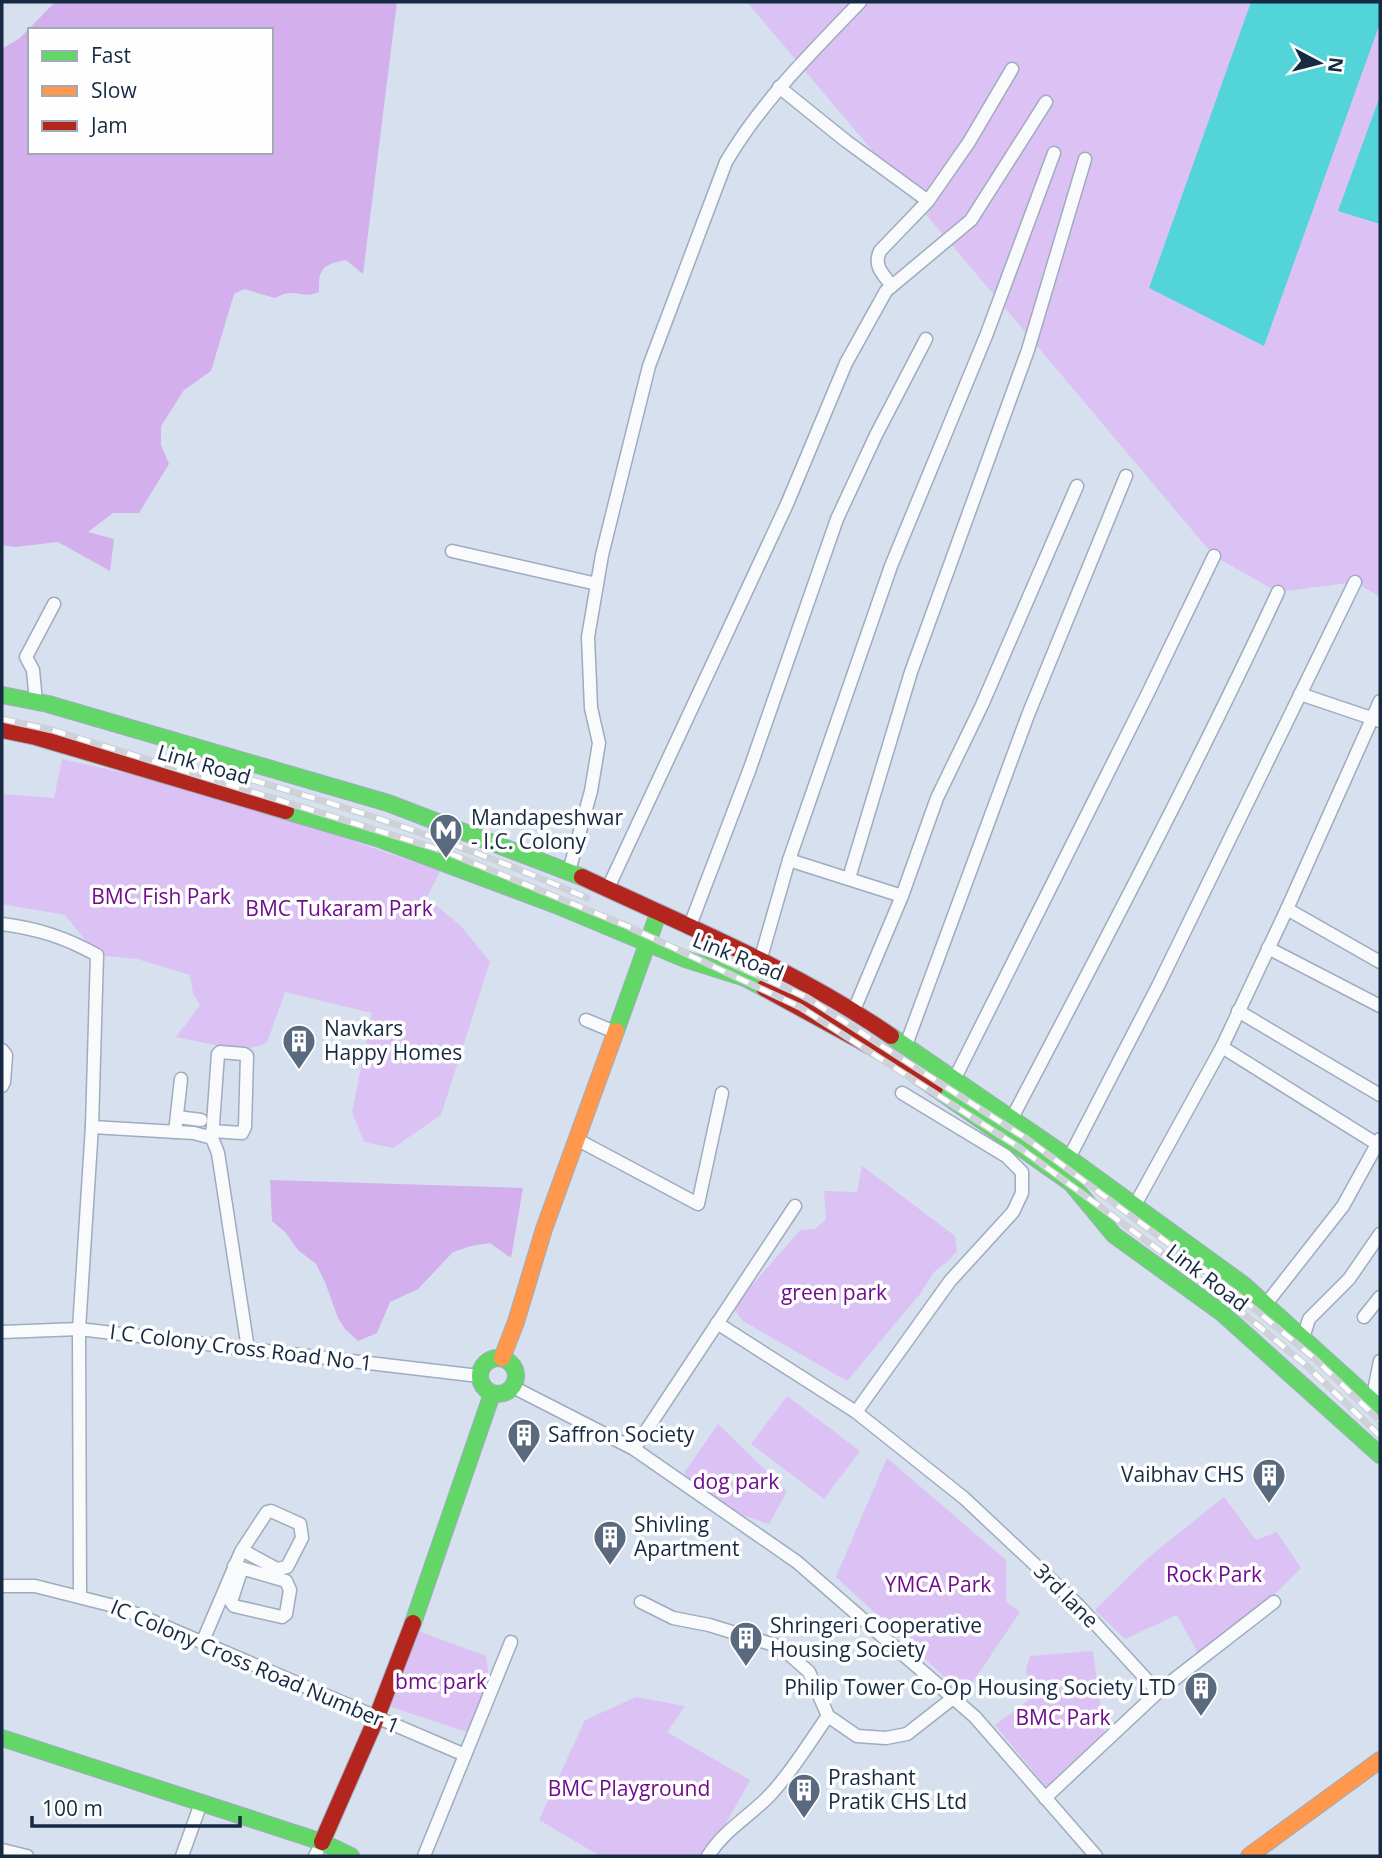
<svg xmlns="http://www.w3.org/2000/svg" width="1382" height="1858" font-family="'Open Sans',sans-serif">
<rect width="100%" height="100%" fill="#d6e0ee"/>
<g fill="#dcc2f4">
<path d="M747,2H1380V597L1355,582L1278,592L1214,556Z"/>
<path d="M62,759L213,793L440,871L427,898L461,926L490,962L441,1115L393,1148L364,1142L352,1112L372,1013L285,992L267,1043L242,1051L176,1037L200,1005L193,993L190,975L137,959L97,955L65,915L2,904V794L54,798Z"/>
<path d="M862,1166L955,1236L957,1251L948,1261L934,1272L920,1294L847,1381L743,1321L735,1310L740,1299L800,1230L815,1229L826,1219L824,1191L857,1192Z"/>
<path d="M787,1396L860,1451L824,1499L751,1444Z"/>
<path d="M718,1424L787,1491L769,1524L718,1507L684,1473Z"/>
<path d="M887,1458L1006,1560V1602L1020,1612L964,1695L836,1577Z"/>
<path d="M1224,1497L1256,1540L1277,1532L1301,1568L1260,1609L1199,1655L1177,1615L1125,1639L1095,1610L1149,1557Z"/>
<path d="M418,1631L486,1656L488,1670L473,1734L382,1704Z"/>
<path d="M1093,1651L1104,1732L1046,1787L995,1725L1030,1699L1026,1669L1030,1656Z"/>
<path d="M636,1697L685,1706L667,1732L750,1780L708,1856H600L539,1820L585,1720Z"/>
</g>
<g fill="#d3afed" fill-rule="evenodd">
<path d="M55,2H397L363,274L346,260C324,264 318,268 319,292C301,300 296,286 275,298L244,289L234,294L211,371L184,390L161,426V445L169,464L139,513H113L88,532L114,539L110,571L58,542L14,547L2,545V49L20,38ZM30,30H271V152H30Z"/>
<path d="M270,1180L523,1188L511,1258L490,1243L471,1246L453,1252L418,1289L390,1302L377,1333L358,1341L345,1329L338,1318L325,1282L316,1264L298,1250L286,1233L272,1221Z"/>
</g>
<g fill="#52d4d9">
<path d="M1251,2H1380V23L1264,346L1149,288Z"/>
<path d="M1380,96V224L1338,211Z"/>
</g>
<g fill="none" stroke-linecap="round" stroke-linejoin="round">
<defs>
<g id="street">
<path d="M779,87L846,141L928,201"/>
<path d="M892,286C883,274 873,266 880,251L928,201L969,142L1012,69"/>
<path d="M452,551L597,584"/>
<path d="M1300,694L1380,721"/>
<path d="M36,702L33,670L26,657L54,604"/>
<path d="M789,860L902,896"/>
<path d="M569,871L591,791L599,743L591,708L588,637L602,555L649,366L726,162C762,101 811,53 860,2"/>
<path d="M849,878L911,672L1028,350L1085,159"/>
<path d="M608,888L787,504L846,363L886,291L971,220L1046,102"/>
<path d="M1287,909L1380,962"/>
<path d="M2,924C39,929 64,937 97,955L92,1126L79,1329L80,1597"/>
<path d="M689,928L749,771L837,519L876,435L926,339"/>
<path d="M1268,948L1380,1006"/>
<path d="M760,961L789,860L891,566L986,336L1054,153"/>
<path d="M854,1010L902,896L937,798L982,705L1077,486"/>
<path d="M1238,1011L1380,1095"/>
<path d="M586,1020L615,1032"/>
<path d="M906,1045L1028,715L1126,476"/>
<path d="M1222,1047L1377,1144"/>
<path d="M2,1050L6,1055L4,1082L2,1086"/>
<path d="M954,1080L1147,695L1214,556"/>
<path d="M177,1117L201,1120"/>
<path d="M1012,1118C1103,945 1195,770 1278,592"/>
<path d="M92,1127L194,1133L212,1138L218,1153L248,1349"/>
<path d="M175,1132L181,1079"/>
<path d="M212,1138L218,1054L220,1052L244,1054L247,1056L245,1127L242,1133L212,1131"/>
<path d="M578,1140L698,1204L722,1093"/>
<path d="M1069,1158L1158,986L1355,582"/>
<path d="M1135,1205L1222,1047L1287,909L1380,701"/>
<path d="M1266,1304L1343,1206L1380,1139"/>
<path d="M1364,1317L1380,1297"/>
<path d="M717,1323L856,1412L964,1498L1079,1606L1158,1692L1274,1602"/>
<path d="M2,1332L79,1329L479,1376"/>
<path d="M1303,1338L1309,1319L1349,1279L1380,1234"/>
<path d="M513,1387L634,1449L797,1562L975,1717L1096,1856"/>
<path d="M1372,1401L1380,1361"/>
<path d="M856,1412L950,1281L1013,1212L1022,1193V1172L1006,1156L902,1093"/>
<path d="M634,1449L795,1206"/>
<path d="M234,1566L286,1581L290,1590L286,1614L282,1617L234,1606L231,1602L242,1568"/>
<path d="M2,1586H35L122,1608L465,1755"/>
<path d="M641,1602L673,1618L709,1625L781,1647L809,1672L828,1716L857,1736L886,1738L907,1734L953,1698"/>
<path d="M202,1643L240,1554L242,1550L267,1512L271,1511L300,1524L302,1538L287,1567L277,1569L242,1550"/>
<path d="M1045,1798L1158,1692"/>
<path d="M2,1850L27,1856"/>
<path d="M182,1856L201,1803"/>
<path d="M315,1856L322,1842"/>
<path d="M424,1856L511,1642"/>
<path d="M708,1856C724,1830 749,1817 770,1795C792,1772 810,1741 828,1716"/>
</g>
<g id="fast">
<path d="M2,695L48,704L388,803L582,877"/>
<path d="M286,811L377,838L556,905L685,959L745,978L764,988"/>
<path d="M616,1031L658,914"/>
<path d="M891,1036L1069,1158L1244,1285L1380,1408"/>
<path d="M935,1088L1071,1183L1114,1235L1222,1313L1380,1455"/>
<circle cx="498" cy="1376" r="18"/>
<path d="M413,1623L492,1394"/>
<path d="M2,1738L322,1842L351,1856"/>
</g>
<g id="slow">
<path d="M502,1358L516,1322L544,1229L616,1031"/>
<path d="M1249,1856L1380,1760"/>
</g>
<g id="jam">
<path d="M2,730L36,737L286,811"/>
<path d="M582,877C686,926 796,970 891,1036"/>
<path d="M764,988L892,1058L935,1088"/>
<path d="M322,1842L376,1719L413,1623"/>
</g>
</defs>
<use href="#street" stroke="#9eacbe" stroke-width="15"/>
<use href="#fast" stroke="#9eacbe" stroke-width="18"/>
<use href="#slow" stroke="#9eacbe" stroke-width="18"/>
<use href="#jam" stroke="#9eacbe" stroke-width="18"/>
<use href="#street" stroke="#f9fafc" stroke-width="12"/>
<use href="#fast" stroke="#63d668" stroke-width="16"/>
<use href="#slow" stroke="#ff974d" stroke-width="16"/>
<use href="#jam" stroke="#b3261e" stroke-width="16"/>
<defs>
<g id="rail">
<path d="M2,719L52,730L444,851L627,926L800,1007L1020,1148L1227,1300L1307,1366L1380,1436"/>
<path d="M227,773C350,807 471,847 587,898"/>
<path d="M721,959L806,997L1027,1139L1234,1292L1315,1359L1380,1421"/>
</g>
</defs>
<use href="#rail" stroke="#ced2d8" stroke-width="7"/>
<use href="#rail" stroke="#fefefe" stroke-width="4.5" stroke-dasharray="13" stroke-linecap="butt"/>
</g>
<defs>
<symbol id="metro-pin" viewBox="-11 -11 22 30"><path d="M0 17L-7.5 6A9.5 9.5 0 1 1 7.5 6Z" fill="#596a7f" stroke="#fefefe"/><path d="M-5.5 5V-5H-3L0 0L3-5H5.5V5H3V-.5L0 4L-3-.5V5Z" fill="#fff"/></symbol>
<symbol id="building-pin" viewBox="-11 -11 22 30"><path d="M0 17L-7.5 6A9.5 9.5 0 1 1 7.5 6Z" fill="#596a7f" stroke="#fefefe"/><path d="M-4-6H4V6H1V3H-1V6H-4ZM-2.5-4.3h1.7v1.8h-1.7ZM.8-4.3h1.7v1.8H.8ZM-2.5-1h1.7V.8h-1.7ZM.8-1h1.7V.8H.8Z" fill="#fff"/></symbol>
</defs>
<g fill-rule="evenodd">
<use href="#metro-pin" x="427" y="811" width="38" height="52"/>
<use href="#building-pin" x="280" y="1022" width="38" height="52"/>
<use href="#building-pin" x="505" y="1416" width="38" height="52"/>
<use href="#building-pin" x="1250" y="1456" width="38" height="52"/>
<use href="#building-pin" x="591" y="1518" width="38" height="52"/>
<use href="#building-pin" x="727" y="1619" width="38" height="52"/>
<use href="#building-pin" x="1182" y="1669" width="38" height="52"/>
<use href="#building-pin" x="785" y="1771" width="38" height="52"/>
</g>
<g text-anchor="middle" stroke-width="7" stroke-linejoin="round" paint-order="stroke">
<g font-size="21" fill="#162a43" stroke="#fefefe">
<text transform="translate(204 765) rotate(16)" y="7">Link Road</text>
<text transform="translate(738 957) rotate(22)" y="7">Link Road</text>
<text transform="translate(1207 1278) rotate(37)" y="7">Link Road</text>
<text transform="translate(241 1348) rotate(7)" y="7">I C Colony Cross Road No 1</text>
<text transform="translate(1066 1596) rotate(45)" y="7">3rd lane</text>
<text transform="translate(255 1667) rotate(23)" y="7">IC Colony Cross Road Number 1</text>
</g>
<g font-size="21" fill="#162a43" stroke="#fefefe" text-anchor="start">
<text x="471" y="825">Mandapeshwar<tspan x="471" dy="24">- I.C. Colony</tspan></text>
<text x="324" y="1036">Navkars<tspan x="324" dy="24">Happy Homes</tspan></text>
<text x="548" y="1442">Saffron Society</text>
<text x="1244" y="1482" text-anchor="end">Vaibhav CHS</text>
<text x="634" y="1532">Shivling<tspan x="634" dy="24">Apartment</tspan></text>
<text x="770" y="1633">Shringeri Cooperative<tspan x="770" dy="24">Housing Society</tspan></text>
<text x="1176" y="1695" text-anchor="end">Philip Tower Co-Op Housing Society LTD</text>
<text x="828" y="1785">Prashant<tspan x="828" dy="24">Pratik CHS Ltd</tspan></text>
</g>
<g font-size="21" fill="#6f0d8d" stroke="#fefefe">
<text x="161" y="904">BMC Fish Park</text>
<text x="339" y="916">BMC Tukaram Park</text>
<text x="834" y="1300">green park</text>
<text x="736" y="1489">dog park</text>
<text x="1214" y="1582">Rock Park</text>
<text x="938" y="1592">YMCA Park</text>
<text x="441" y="1689">bmc park</text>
<text x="1063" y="1725">BMC Park</text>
<text x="629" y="1796">BMC Playground</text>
</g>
</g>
<rect width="1382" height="1858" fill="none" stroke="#162a43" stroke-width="7"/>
<rect x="28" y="28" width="245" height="126" fill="#fefefe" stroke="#a1a9b3" stroke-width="2"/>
<rect x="42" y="51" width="35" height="10" fill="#63d668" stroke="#a1a9b3" stroke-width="2"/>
<text x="91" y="63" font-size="21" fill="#162a43">Fast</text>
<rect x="42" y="86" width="35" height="10" fill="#ff974d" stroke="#a1a9b3" stroke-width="2"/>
<text x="91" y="98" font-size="21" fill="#162a43">Slow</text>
<rect x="42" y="121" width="35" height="10" fill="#b3261e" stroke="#a1a9b3" stroke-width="2"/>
<text x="91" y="133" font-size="21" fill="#162a43">Jam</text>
<g transform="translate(1319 63) rotate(97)" stroke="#fefefe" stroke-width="5" paint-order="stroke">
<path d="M0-5L12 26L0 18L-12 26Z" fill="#162a43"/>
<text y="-10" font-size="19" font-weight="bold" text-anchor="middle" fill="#162a43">N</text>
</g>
<path d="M32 1816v10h208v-10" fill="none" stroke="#162a43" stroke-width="3.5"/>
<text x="42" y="1816" font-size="21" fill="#162a43" stroke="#fefefe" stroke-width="5" paint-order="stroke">100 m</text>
</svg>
